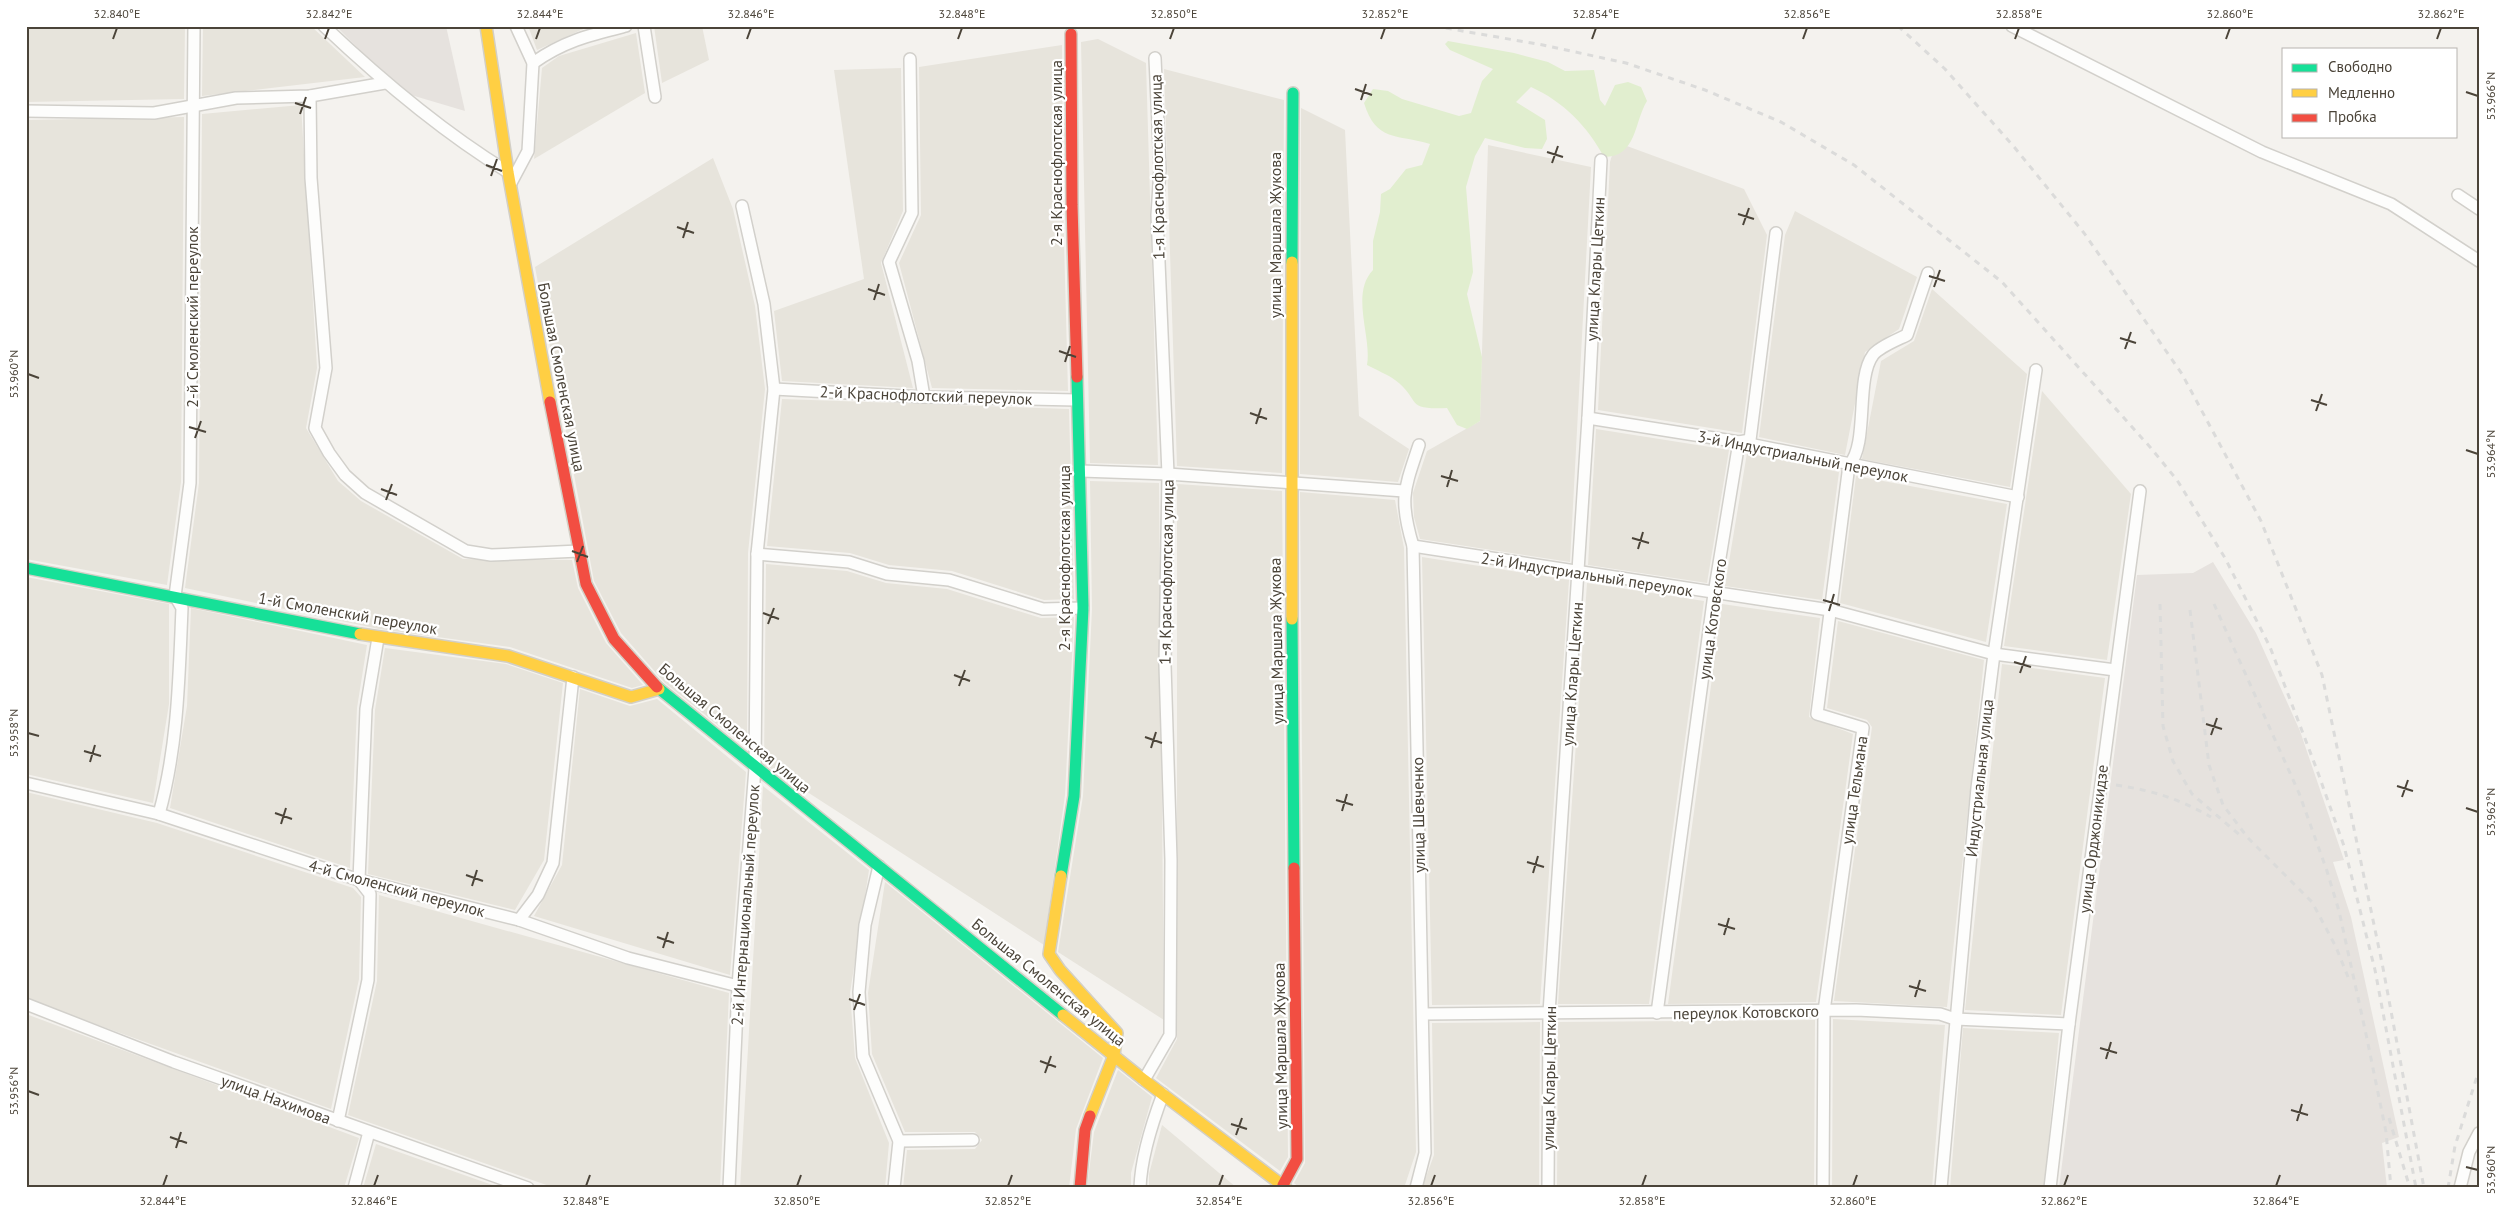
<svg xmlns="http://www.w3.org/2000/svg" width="2505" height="1214" font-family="'PT Sans',sans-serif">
<rect width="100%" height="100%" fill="#f4f2ee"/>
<g fill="#e7e4dc">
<path d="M26,26H185L184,99L26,102Z"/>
<path d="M203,26H311L365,77L202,96Z"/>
<path d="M528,26H590L537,50Z"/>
<path d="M654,26H702L709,60L662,83Z"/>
<path d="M636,33L645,93L534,159L542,68L559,56Z"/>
<path d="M1098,39L1146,63L1158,465L1090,463L1081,42Z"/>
<path d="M1062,45L1063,205L1068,391L932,388L899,263L921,215L919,67Z"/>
<path d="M901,68L903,211L881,263L913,388L782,381L774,311L864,279L834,70Z"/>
<path d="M1164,69L1284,100L1282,473L1177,466Z"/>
<path d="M301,105L317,368L306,428L338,481L361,501L463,559L572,560L578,588L606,643L643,685L632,688L510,647L379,629L185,588L199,483L202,114Z"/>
<path d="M1301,108L1345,130L1359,416L1409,449L1398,482L1300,474Z"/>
<path d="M184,117L181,482L167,585L26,559V120Z"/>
<path d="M1616,142L1744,189L1767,235L1742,433L1598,410L1610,162Z"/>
<path d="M1488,145L1591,167L1570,562L1420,539L1414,517L1413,493L1427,451L1480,421Z"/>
<path d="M713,158L733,209L755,306L765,389L748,553L747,748L665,683L621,633L594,581L535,267Z"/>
<path d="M1795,211L1917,277L1899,329L1865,352L1845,455L1759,437L1785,235Z"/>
<path d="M1932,289L2027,374L2010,487L1862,459L1881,361L1914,341Z"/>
<path d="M2042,391L2131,494L2107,660L2004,646Z"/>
<path d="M782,399L1069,409L1074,599L1044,600L952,571L889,565L850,553L767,546Z"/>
<path d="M1596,429L1729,450L1707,583L1588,565Z"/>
<path d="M1747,453L1839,472L1822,600L1725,586Z"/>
<path d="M1856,476L2007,504L1986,642L1840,603Z"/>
<path d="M1090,481L1159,483L1164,1020L1058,952L1083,796L1092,609Z"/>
<path d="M1177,484L1282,491L1288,1157L1280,1171L1156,1078L1177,1039Z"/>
<path d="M1300,492L1395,500L1404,548L1416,1152L1404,1188H1300L1294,1183L1305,1163Z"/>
<path d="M1422,557L1569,580L1540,1004L1432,1005Z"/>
<path d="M766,564L847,571L886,583L947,589L1041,618L1074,617L1065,795L1044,945L764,764Z"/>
<path d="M26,577L169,604V704L153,803L26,774Z"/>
<path d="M1587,583L1704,601L1649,1004H1558Z"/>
<path d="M1722,604L1820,618L1809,717L1853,734L1816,1002L1668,1004Z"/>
<path d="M191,608L367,645L357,708L350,868L170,808L187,706Z"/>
<path d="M1838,621L1984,660L1947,1007L1834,1001L1872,727L1867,720L1827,708Z"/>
<path d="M385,648L506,664L563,683L544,860L515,910L368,874L375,710Z"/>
<path d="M2002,664L2105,678L2061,1015L1965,1010Z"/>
<path d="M580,689L630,706L657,699L746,772L730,975L534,916L562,865Z"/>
<path d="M763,786L869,870L850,993L855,1058L889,1143L885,1188H740Z"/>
<path d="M26,792L157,823L353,888L361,897L359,979L331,1109L26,999Z"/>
<path d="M885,882L1103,1058L1076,1129L1069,1188H903L907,1150L975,1149L982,1140L975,1132H905L872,1054L868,993Z"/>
<path d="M379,895L729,993L720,1188H555L348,1115L377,981Z"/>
<path d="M26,1014L359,1138L344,1188H26Z"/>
<path d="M1833,1019L1945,1025L1932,1188H1832Z"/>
<path d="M1815,1020L1814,1188H1557L1558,1022Z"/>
<path d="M1540,1022L1539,1188H1422L1434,1155L1432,1023Z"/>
<path d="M1963,1028L2059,1033L2044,1188H1950Z"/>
<path d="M1118,1070L1152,1097L1131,1173V1188H1087L1094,1132Z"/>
<path d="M1162,1125L1237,1188H1149V1174Z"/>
<path d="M376,1144L501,1188H363Z"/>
</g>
<g fill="#e6e2de">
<path d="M336,26H446L465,111L401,92Z"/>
<path d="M2213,562L2256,633L2300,731L2344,860L2333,862L2351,917L2399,1137L2382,1143L2387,1188H2059L2137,575L2193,573Z"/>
</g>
<path fill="#e1eecf" d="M1448,41L1514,53L1548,62L1565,71L1594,70L1600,100L1605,106L1615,85L1628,82L1641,87L1647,101C1634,122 1637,157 1604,157C1587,126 1564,102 1531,87L1516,102L1545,120L1547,139L1542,149L1525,148L1485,138L1475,156L1466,187L1473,272L1467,294L1482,357L1480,421L1467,429L1457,425L1447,408C1403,410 1422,400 1395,380C1387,374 1376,370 1367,365C1372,337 1350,294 1373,270V241L1380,212L1381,194L1390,189L1406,169L1422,165L1430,144C1397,134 1376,142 1364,103L1373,89L1388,91L1402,99L1459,116L1471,113L1482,81L1493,69L1450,50L1445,44Z"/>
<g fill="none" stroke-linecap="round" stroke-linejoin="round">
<defs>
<g id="street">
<path d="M324,26C381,80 441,131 508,172"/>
<path d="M644,26L655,97"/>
<path d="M2012,26L2262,152L2391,204L2479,261"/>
<path d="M910,59L912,213L889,262L918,361L924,397"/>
<path d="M533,63C564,41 590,35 626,26"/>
<path d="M310,96L311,178L326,368L315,428L329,453L345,475L365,493L466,551L491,555L579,551"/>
<path d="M26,111L154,113L236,98L310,96L385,83"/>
<path d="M511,183L528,151L533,63L516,26"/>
<path d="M2458,195L2479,209"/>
<path d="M774,389L924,397L1077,400"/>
<path d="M1588,418L1739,442L2018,497"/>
<path d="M1081,471L1168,474L1404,491"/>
<path d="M1413,546L1830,610L1994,654L2115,670"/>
<path d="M757,554L849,562L887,574L949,580L1043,609L1083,608"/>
<path d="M26,783L159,814L359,880L519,920L628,958L738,986"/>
<path d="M159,814C178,746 179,678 182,608L175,596L190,483L194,26"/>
<path d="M879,866L865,925L859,992L863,1056L899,1141L894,1188"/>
<path d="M519,920L538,895L553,863L573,677"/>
<path d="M26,1004L174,1062L528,1188"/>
<path d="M1657,1013L1714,594L1739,442L1750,440L1776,233"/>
<path d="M1423,1014L1856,1010L1940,1014L1955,1019L2069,1024"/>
<path d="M1144,1080L1170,1035L1171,860L1165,665L1168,474L1157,215L1160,169L1155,58"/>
<path d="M338,1121L368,980L370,894L359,880L366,709L378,638"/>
<path d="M899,1141L973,1140"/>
<path d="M354,1188L369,1132"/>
<path d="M729,1188L738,986L755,768L757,554L774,389L764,304L742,206"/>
<path d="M1140,1188C1141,1156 1152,1123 1163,1094"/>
<path d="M1416,1188L1425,1153L1413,546C1399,499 1404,490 1419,445"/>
<path d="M1548,1188L1549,1013L1588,418L1601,160"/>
<path d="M1823,1188L1824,1011L1863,728L1817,714L1849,465C1869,444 1855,379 1873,355C1879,347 1897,340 1907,335L1928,273"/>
<path d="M1941,1188L1977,788L1994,654L2036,370"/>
<path d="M2050,1188L2069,1024L2140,491"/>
<path d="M2460,1188L2469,1152L2479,1133"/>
</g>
<g id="fast">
<path d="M1292,262L1293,93"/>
<path d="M26,568L360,634"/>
<path d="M1292,619L1294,868"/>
<path d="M657,687L1063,1015"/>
<path d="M1061,876L1074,796L1083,608L1077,377"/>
</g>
<g id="slow">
<path d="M486,26L508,172L550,402"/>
<path d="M1292,262V619"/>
<path d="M360,634L508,656L631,697L659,689"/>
<path d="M1061,876L1049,954L1060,970L1117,1033L1114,1055L1090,1116"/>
<path d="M1063,1015L1144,1080L1286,1188"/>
</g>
<g id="jam">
<path d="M1071,34L1072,205L1077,377"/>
<path d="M550,402L586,584L614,639L657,687"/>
<path d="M1283,1185L1297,1159L1294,868"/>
<path d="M1080,1188L1085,1130L1090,1116"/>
</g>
</defs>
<use href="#street" stroke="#d2d0cb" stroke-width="14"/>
<use href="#fast" stroke="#d3cfc5" stroke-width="14"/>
<use href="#slow" stroke="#d3cfc5" stroke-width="14"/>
<use href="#jam" stroke="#d3cfc5" stroke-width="14"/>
<use href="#street" stroke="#fdfdfc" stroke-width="11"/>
<use href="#fast" stroke="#16e098" stroke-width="11"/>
<use href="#slow" stroke="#ffcf43" stroke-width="11"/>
<use href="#jam" stroke="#f24e42" stroke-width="11"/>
<g stroke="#dbdbda" stroke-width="3" stroke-dasharray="6 6" stroke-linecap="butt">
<path d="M1434,26L1543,45L1626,63L1705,90L1781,122L1854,165L2002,282L2150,447L2177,480L2225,558L2270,647L2317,770L2344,846L2375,970L2416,1188"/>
<path d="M1898,26L1945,69L2015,148L2084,233L2182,374L2261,521L2322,675L2383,968L2424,1188"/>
<path d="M2160,604L2163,726L2173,761L2192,794L2242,837"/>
<path d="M2214,604L2299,793L2327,871L2339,911L2366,1034L2386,1132L2391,1188"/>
<path d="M2190,610L2209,765L2223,805L2248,838L2312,902L2336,947L2348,977"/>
<path d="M2116,785C2154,791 2177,798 2211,817"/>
<path d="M2389,1118L2409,1185"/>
<path d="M2448,1188L2455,1146L2479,1070"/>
</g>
</g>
<path fill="none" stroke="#4b4439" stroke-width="2" d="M113,39L117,28M325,39L329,28M536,39L540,28M747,39L751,28M958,39L962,28M1170,39L1174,28M1381,39L1385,28M1592,39L1596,28M1803,39L1807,28M2015,39L2019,28M2226,39L2230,28M2437,39L2441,28M1355,89L1372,95M2466,92L2478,96M1361,100L1366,84M295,103L311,108M300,114L306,97M1547,152L1563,157M1552,163L1558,146M486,165L502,171M491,176L497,159M1738,214L1754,219M1743,225L1749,208M677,227L694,233M683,238L688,222M1929,276L1945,281M1934,287L1940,270M868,289L885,295M874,300L879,284M2120,338L2136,343M2125,349L2131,332M1059,351L1076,357M1065,362L1070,346M28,374L39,378M2311,400L2327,405M2316,411L2322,394M1250,413L1267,419M1256,424L1261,408M189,427L206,432M195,438L201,421M2466,450L2478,454M1441,476L1458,481M1447,487L1452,470M381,489L397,495M386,500L392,484M1632,538L1649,543M1638,549L1643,532M572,551L588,557M577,562L583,546M1823,600L1840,605M1829,611L1834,594M763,613L779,619M768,624L774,608M2014,662L2031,667M2020,673L2026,656M954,675L970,681M959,686L965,670M2206,724L2222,729M28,733L39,736M2211,735L2217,718M1145,737L1162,743M1151,748L1156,732M84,751L101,756M90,762L95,745M2397,786L2413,791M2402,797L2408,780M1336,800L1353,805M2466,808L2478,812M1342,811L1347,794M275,813L292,819M281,824L286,808M1527,862L1544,867M1533,873L1538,856M466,875L483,881M472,886L477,870M1718,924L1735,929M1724,935L1729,918M657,937L674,943M663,948L668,932M1909,986L1926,991M1915,997L1920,980M849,999L865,1005M854,1010L860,994M2100,1048L2117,1053M2106,1059L2111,1042M1040,1061L1056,1067M1045,1073L1051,1056M28,1091L39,1095M2291,1110L2308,1115M2297,1121L2302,1104M1231,1124L1247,1129M1236,1135L1242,1118M170,1137L187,1143M176,1148L181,1132M2466,1167L2478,1170M163,1186L167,1175M374,1186L378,1175M586,1186L590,1175M797,1186L801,1175M1008,1186L1012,1175M1219,1186L1223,1175M1431,1186L1435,1175M1642,1186L1646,1175M1853,1186L1857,1175M2064,1186L2068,1175M2276,1186L2280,1175"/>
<g text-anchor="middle" stroke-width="4.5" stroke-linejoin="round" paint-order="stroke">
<g font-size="16" fill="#4b4439" stroke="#fff">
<text transform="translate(1056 153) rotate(-90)" y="6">2-я Краснофлотская улица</text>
<text transform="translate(1157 167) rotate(-91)" y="6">1-я Краснофлотская улица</text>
<text transform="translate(1275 235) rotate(-90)" y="6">улица Маршала Жукова</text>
<text transform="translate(1595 269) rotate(-87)" y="6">улица Клары Цеткин</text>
<text transform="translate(192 317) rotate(-90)" y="6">2-й Смоленский переулок</text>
<text transform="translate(562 377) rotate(79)" y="6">Большая Смоленская улица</text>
<text transform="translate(926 395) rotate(2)" y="6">2-й Краснофлотский переулок</text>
<text transform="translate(1803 456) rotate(11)" y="6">3-й Индустриальный переулок</text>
<text transform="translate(1064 558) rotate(-90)" y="6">2-я Краснофлотская улица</text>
<text transform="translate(1166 572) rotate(-89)" y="6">1-я Краснофлотская улица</text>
<text transform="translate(1587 574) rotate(9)" y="6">2-й Индустриальный переулок</text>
<text transform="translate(348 613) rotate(10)" y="6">1-й Смоленский переулок</text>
<text transform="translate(1712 619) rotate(-82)" y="6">улица Котовского</text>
<text transform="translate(1276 641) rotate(-91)" y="6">улица Маршала Жукова</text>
<text transform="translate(1572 674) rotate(-86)" y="6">улица Клары Цеткин</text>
<text transform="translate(735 728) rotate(40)" y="6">Большая Смоленская улица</text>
<text transform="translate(1979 778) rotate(-84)" y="6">Индустриальная улица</text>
<text transform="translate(1854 790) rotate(-82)" y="6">улица Тельмана</text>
<text transform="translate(1418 815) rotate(-91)" y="6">улица Шевченко</text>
<text transform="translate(2093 839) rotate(-83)" y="6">улица Орджоникидзе</text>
<text transform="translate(397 888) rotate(15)" y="6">4-й Смоленский переулок</text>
<text transform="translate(745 905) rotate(-86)" y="6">2-й Интернациональный переулок</text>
<text transform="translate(1049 982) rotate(39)" y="6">Большая Смоленская улица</text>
<text transform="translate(1746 1012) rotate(-1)" y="6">переулок Котовского</text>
<text transform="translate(1280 1046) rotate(-91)" y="6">улица Маршала Жукова</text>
<text transform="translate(1549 1078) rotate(-89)" y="6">улица Клары Цеткин</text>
<text transform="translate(276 1099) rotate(20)" y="6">улица Нахимова</text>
</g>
</g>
<rect width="2505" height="1214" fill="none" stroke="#ffffff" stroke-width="55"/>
<rect x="2282" y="48" width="175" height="90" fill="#ffffff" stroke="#b7b4b0"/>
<rect x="2292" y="64" width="25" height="8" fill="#16e098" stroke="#b7b4b0"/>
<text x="2328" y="72" font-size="15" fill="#4b4439">Свободно</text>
<rect x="2292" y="89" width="25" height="8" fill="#ffcf43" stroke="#b7b4b0"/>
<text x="2328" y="98" font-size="15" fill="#4b4439">Медленно</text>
<rect x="2292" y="114" width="25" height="8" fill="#f24e42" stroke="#b7b4b0"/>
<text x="2328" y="122" font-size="15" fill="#4b4439">Пробка</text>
<rect x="28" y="28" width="2450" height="1158" fill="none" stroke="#4b4439" stroke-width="2"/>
<g font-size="12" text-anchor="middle" fill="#4b4439">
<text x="117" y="18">32.840°E</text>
<text x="329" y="18">32.842°E</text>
<text x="540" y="18">32.844°E</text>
<text x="751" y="18">32.846°E</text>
<text x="962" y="18">32.848°E</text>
<text x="1174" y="18">32.850°E</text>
<text x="1385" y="18">32.852°E</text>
<text x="1596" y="18">32.854°E</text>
<text x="1807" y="18">32.856°E</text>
<text x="2019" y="18">32.858°E</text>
<text x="2230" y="18">32.860°E</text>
<text x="2441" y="18">32.862°E</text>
<text transform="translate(2491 96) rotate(-90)" y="4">53.966°N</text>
<text transform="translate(14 374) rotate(-90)" y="4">53.960°N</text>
<text transform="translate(2491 454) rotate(-90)" y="4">53.964°N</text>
<text transform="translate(14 733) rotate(-90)" y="4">53.958°N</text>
<text transform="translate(2491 812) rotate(-90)" y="4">53.962°N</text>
<text transform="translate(14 1091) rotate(-90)" y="4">53.956°N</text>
<text transform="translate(2491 1170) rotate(-90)" y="4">53.960°N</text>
<text x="163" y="1205">32.844°E</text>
<text x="374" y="1205">32.846°E</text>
<text x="586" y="1205">32.848°E</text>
<text x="797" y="1205">32.850°E</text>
<text x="1008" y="1205">32.852°E</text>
<text x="1219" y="1205">32.854°E</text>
<text x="1431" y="1205">32.856°E</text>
<text x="1642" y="1205">32.858°E</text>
<text x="1853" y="1205">32.860°E</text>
<text x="2064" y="1205">32.862°E</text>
<text x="2276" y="1205">32.864°E</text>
</g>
</svg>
